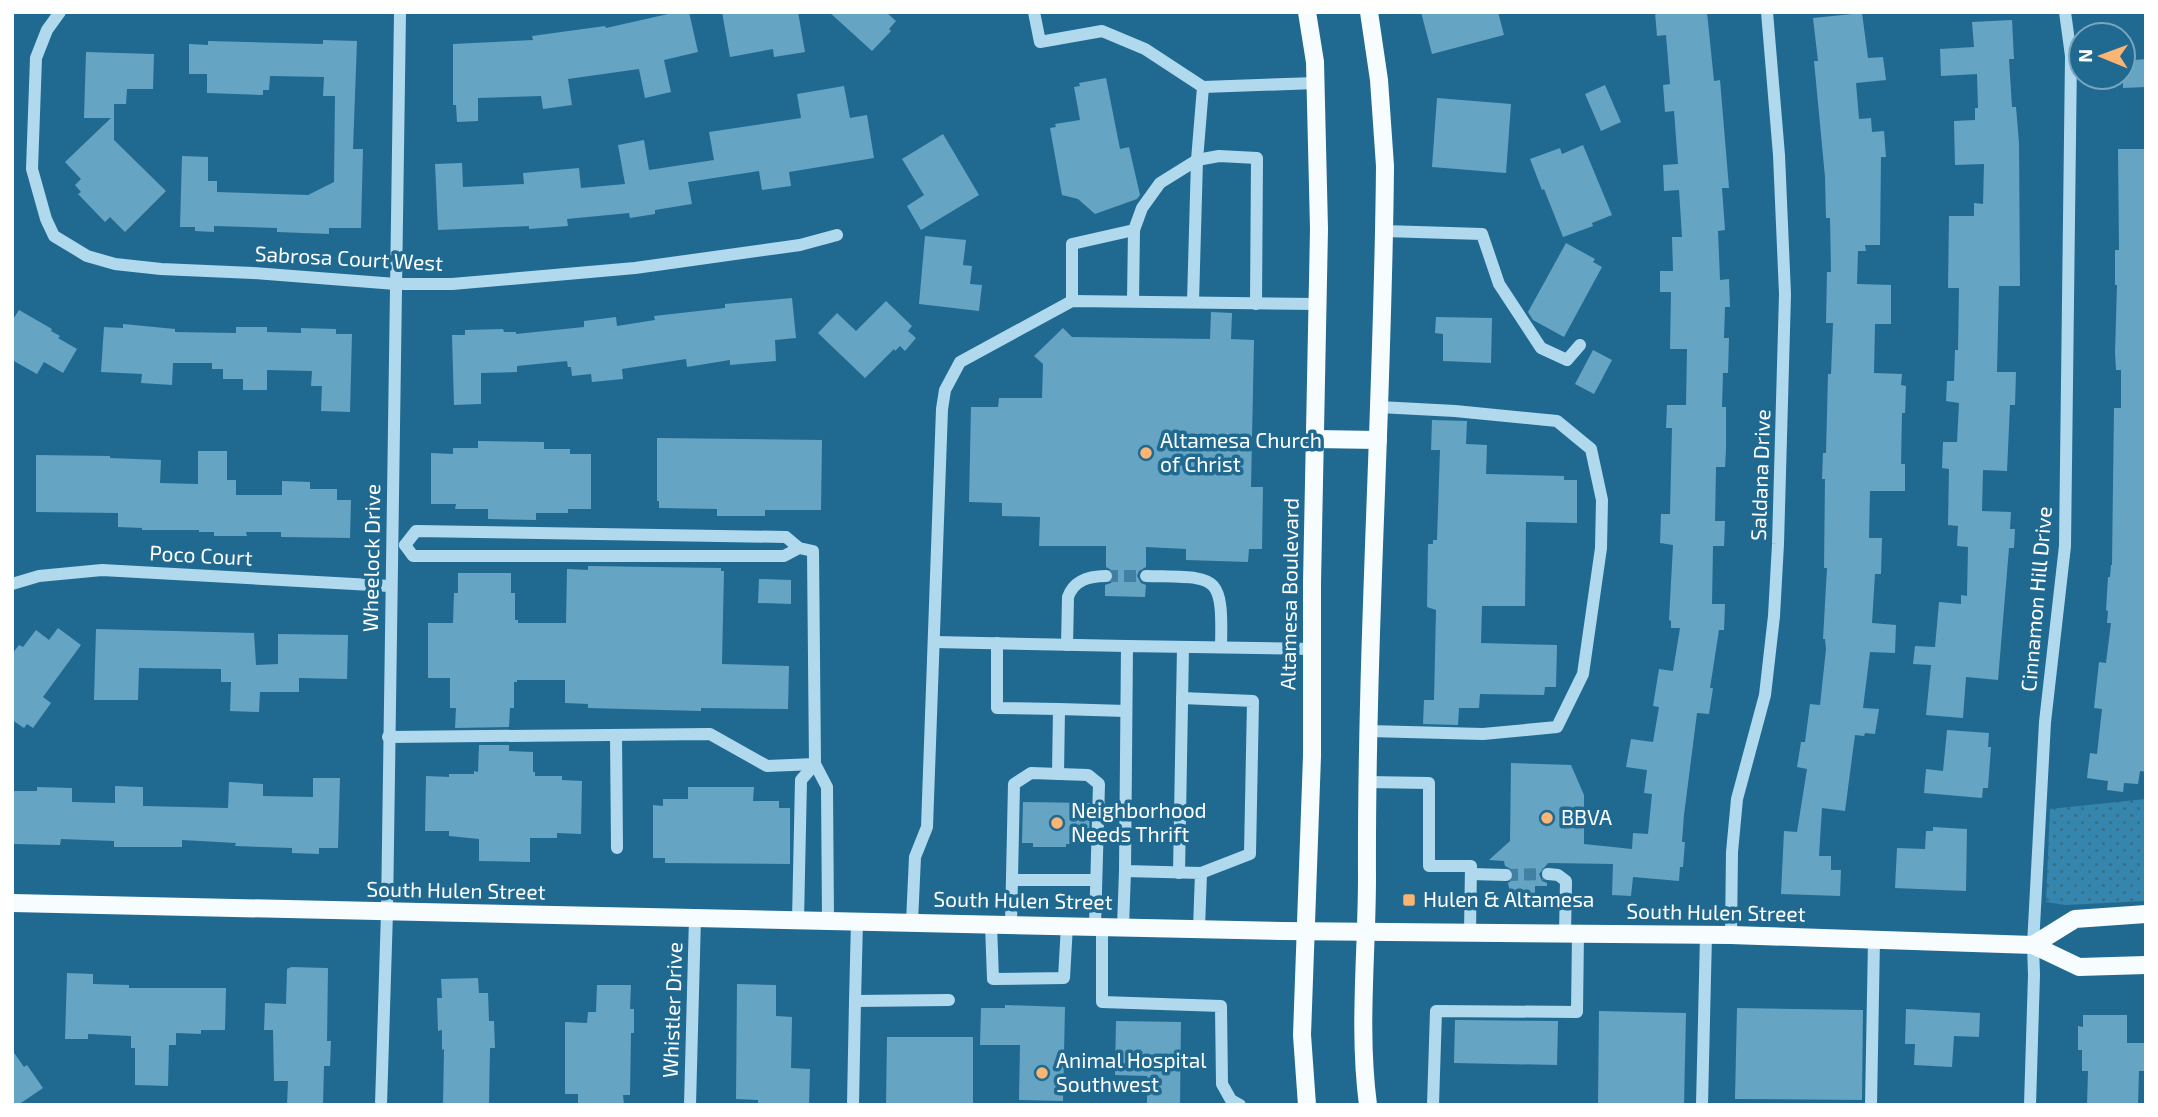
<svg xmlns="http://www.w3.org/2000/svg" width="2158" height="1117" font-family="'Exo 2',sans-serif">
<defs>
<pattern id="green-dots" width="8" height="8" patternUnits="userSpaceOnUse" patternTransform="scale(1.75)"><rect width="8" height="8" fill="#3486ae"/><path d="M2 2h.1M6 6h.1" fill="none" stroke="#3f6c82" stroke-width="1.8" stroke-linecap="round"/></pattern>
</defs>
<rect width="100%" height="100%" fill="#206a91"/>
<path fill="url(#green-dots)" d="M2146,799V901L2065,905L2046,902L2050,809Z"/>
<g fill="#66a4c3">
<path d="M677,12H689L698,52L664,60L671,92L645,98L639,69L568,79L572,105L543,109L541,96L478,98V121L457,122L456,105H453V44L533,40L532,36L605,26L606,28Z"/>
<path d="M722,12H798L805,52L774,57L773,49L730,57Z"/>
<path d="M829,12H886L896,21L889,29L891,31L872,51Z"/>
<path d="M1421,12H1498L1504,35L1432,54Z"/>
<path d="M1655,12H1707L1714,81L1720,80L1729,188H1722L1725,230L1718,231L1720,280L1729,279L1730,307H1725L1724,338H1729L1728,373H1723L1722,407H1726V450L1725,467H1716L1715,521H1725L1724,546H1713L1712,604H1725L1724,630H1719L1710,688H1713L1709,714L1697,713L1684,815L1682,842H1685L1683,867H1680L1679,881L1633,877L1631,896L1612,895L1613,864L1548,863L1539,874L1542,881L1547,883V886H1535V893L1510,892L1508,883L1514,879L1513,870L1505,866L1504,861L1489,860L1510,841L1511,763L1571,765L1584,795V844L1632,849L1633,833L1648,834L1652,794L1644,793L1647,770L1626,767L1631,739L1653,742L1659,707L1653,706L1659,669L1673,671L1680,628H1671V621L1669,620L1673,545L1660,543L1661,514H1670L1672,428H1666L1667,405H1686L1687,349H1670L1671,292H1660V271H1673L1672,237H1682L1679,190L1664,191L1663,165L1678,164L1674,111L1665,112L1663,85L1670,84L1666,35L1657,36Z"/>
<path d="M1862,13L1868,58L1883,57L1886,80L1856,83L1859,119L1871,118L1872,132L1884,131L1886,157H1881L1880,245H1865L1866,251H1858L1857,284L1891,285V324H1875L1874,373L1902,374L1901,385L1906,386L1905,413H1902L1901,464H1905V491H1870L1869,538H1882L1881,574H1875L1872,623L1896,625L1895,653L1870,652L1863,708L1879,709L1875,734L1865,733L1864,736L1855,735L1845,811L1822,808L1819,856H1831V870H1841L1840,896L1781,894L1784,831L1797,832L1807,769L1797,767L1801,742H1805L1810,704L1820,705L1826,649L1825,639H1823L1827,568H1824L1825,479H1822L1823,453H1826L1828,374H1831L1833,323H1826L1827,272H1831L1830,218H1826L1825,177L1814,61H1818L1813,18Z"/>
<path d="M2012,20L2014,59H2009L2012,107H2016L2019,143L2020,286H1999L1997,372H2016L2015,405H2010L2007,471L1983,470L1982,511L2011,512L2010,529H2015L2014,548H2009L1998,680L1966,677L1963,718L1926,715L1931,665L1913,664L1915,646L1935,647L1939,602L1961,604V595L1967,596L1968,547L1957,546L1958,526L1948,525L1949,469L1942,468L1943,442H1957L1959,403L1946,401L1947,381H1954L1955,350H1958L1959,288H1948L1949,216H1974V203L1983,204L1984,164L1955,165L1954,121L1975,120V108H1978L1977,74L1941,76L1940,49L1974,47L1972,22Z"/>
<path d="M323,40L357,41L353,149H363L361,228H329V234L277,232V228L214,226V232L195,231V227H180L182,156L208,157V181H217V192L308,195L334,182L335,96H323L324,77L270,76L269,90H263V95L207,93V74H189V44L208,45V41L323,44Z"/>
<path d="M86,52L154,54L153,89H127L126,104H114V140L166,191L125,232L110,217L105,222L78,194L81,192L75,185L81,179L65,162L111,118H84Z"/>
<path d="M2146,59V87L2123,88V61Z"/>
<path d="M1106,78L1120,149L1129,147L1140,195L1137,199L1095,214L1078,199L1062,195L1050,128L1056,127L1055,124L1080,120L1074,87L1080,86L1079,83Z"/>
<path d="M1605,85L1621,122L1601,131L1585,94Z"/>
<path d="M844,86L850,118L867,115L874,158L789,172L791,186L762,190L759,171L688,182L692,204L655,210V214L630,218L629,213L567,219L568,226L529,229V226L438,230L435,164L462,163L463,187L524,184L523,173L579,168L581,188L625,184L618,145L644,140L649,170L714,160L709,132L801,118L797,94Z"/>
<path d="M1437,98L1511,104L1506,173L1432,167Z"/>
<path d="M943,134L979,195L921,230L907,206L924,195L902,159Z"/>
<path d="M1583,145L1612,215L1592,223L1593,226L1563,237L1544,189L1542,190L1530,159L1560,148L1562,154Z"/>
<path d="M2118,149H2146V772L2140,771L2138,784L2124,783L2123,792L2107,790L2108,781L2087,778L2090,753L2097,754L2102,709L2094,708L2099,662L2106,663L2111,623H2107L2108,611L2106,610L2108,577H2110L2111,565H2112L2114,408H2121V370H2116L2115,353L2117,285H2115V250H2119Z"/>
<path d="M925,236L966,240L963,265L972,266L970,284L982,285L979,311L919,304Z"/>
<path d="M1566,243L1595,259L1593,262L1602,267L1564,337L1533,320L1528,312Z"/>
<path d="M792,298L796,338L775,340L776,361L730,365V360L687,367L686,359L622,369L623,379L592,382L591,374L572,376L571,367H568L567,361L517,366V372L481,373V404L454,405L452,335H465V330L503,329L504,332H516V334L584,327V321L616,317L617,326L655,320L654,316L725,308V304Z"/>
<path d="M886,301L912,326L908,331L916,338L905,351L900,346L895,351L894,349L865,378L818,333L837,313L856,331Z"/>
<path d="M19,310L52,329L51,331L60,336L58,338L77,349L63,373L44,362L37,374L12,360V321Z"/>
<path d="M1211,312L1232,313L1231,339L1254,340L1251,487H1263L1262,549H1249L1248,562L1186,560V549L1146,547V567L1139,571L1137,576L1141,583L1146,585L1145,597L1105,596V585L1111,583L1115,576L1113,571L1106,567V546H1039L1040,517L1002,516V503L969,502L971,407H998L999,398H1042L1043,364L1034,356L1063,328L1072,337L1210,339Z"/>
<path d="M1436,317L1492,318L1491,363L1443,361V334L1435,333Z"/>
<path d="M123,324L175,329V332L236,333V327H267V332L301,333V328L336,329V334H352L350,412L321,411L322,386H311L312,371L267,370V390H243V379H223V369H212V363H173L172,385L141,383L142,374L101,372L104,327L123,328Z"/>
<path d="M1593,350L1612,360L1594,394L1575,384Z"/>
<path d="M1432,420L1467,421L1466,444L1487,445L1486,474L1564,476V480H1577V523L1526,522L1525,606H1482L1481,643L1557,645L1556,687H1545L1544,695L1480,694L1479,708H1459L1458,725L1423,724L1424,700H1434L1436,610L1427,607L1428,544H1433V540H1437L1440,450H1431Z"/>
<path d="M657,438L822,440L821,510H765V516H717V509L659,508V501H657Z"/>
<path d="M478,441L544,442V449H570V454H591V509H568V513H536V520L488,519V509H455L456,504H431V453L453,454V448H478Z"/>
<path d="M198,451H227V480H236V495H282V481L310,482V489H337V500H351L350,538L281,537V532H246L247,536H214V532H199V530H142V528L118,527V513L36,512V455L110,456V458L161,460L160,483L198,484Z"/>
<path d="M588,566L721,568V571H724L722,664L789,666L788,709L701,708V711L588,708V704L565,703V680H517V682H514V708H510L509,727L455,728L456,708H450V678H428V623H453L454,593H458V573H511V593H515V620H518V623H566L567,569L588,570Z"/>
<path d="M759,579L791,580V604L758,603Z"/>
<path d="M58,628L81,645L43,697L51,703L33,728L27,724L24,728L12,720V654L19,645L23,647L36,630L49,640Z"/>
<path d="M96,629L254,633L256,665L278,664V634L348,635L347,679L299,678V692H260L259,712L230,711L231,682H221V669L139,668L138,700H94Z"/>
<path d="M1947,730L1989,733L1988,747H1991L1988,788H1983L1982,798L1924,793L1926,769L1943,771Z"/>
<path d="M479,745H509V751L533,752V772H535V776H562V780L582,781L581,834L557,833V838H530V862L479,861V839L449,836V831H425L426,776L449,777V774H474V771L478,772Z"/>
<path d="M313,778H340L338,848H319V854L292,853V848L235,846L236,843L182,840V847H114V841L61,839L60,845L12,844V791H37V787L72,788V802L115,803V786L143,787V806L228,808L229,782L263,784V796L313,797Z"/>
<path d="M688,787H754L753,801H779V808H790V864L665,863V858H653V805L663,806V799H688Z"/>
<path d="M1023,802L1090,803L1089,844H1066V847H1033V843H1022Z"/>
<path d="M1933,827L1967,829L1966,891L1895,888L1897,848L1925,849L1926,831H1933Z"/>
<path d="M291,967L328,968L327,1041H331L330,1066H324L323,1105H287L288,1081H274L273,1030H264L265,1003L286,1004L287,969Z"/>
<path d="M67,973L93,974V984L129,985V988H226L225,1030H201V1034L176,1033V1045H169L168,1086L135,1085V1048H131V1036L88,1034V1039H65Z"/>
<path d="M478,978L479,993H488L489,1021H494L495,1048H490L489,1105H443L444,1049L442,1050V1030L438,1031L437,998H442L441,979Z"/>
<path d="M737,984L776,985V1016L792,1017L791,1068L810,1069L809,1105H758V1100L736,1099Z"/>
<path d="M597,985H631L630,1009H634V1033H631L630,1095H623L624,1105H578V1094H565V1022L587,1023L588,1012H596Z"/>
<path d="M1005,1005L1065,1007L1063,1101L1019,1100L1020,1045H980L981,1008H1005Z"/>
<path d="M1737,1008L1863,1010L1862,1100L1735,1099Z"/>
<path d="M1906,1009L1980,1013L1979,1037L1954,1036L1952,1067L1914,1065L1915,1044H1905Z"/>
<path d="M1599,1011L1686,1013L1684,1105H1598Z"/>
<path d="M2083,1015H2127V1043H2146V1071H2139L2138,1105H2087L2088,1071H2082V1050H2078V1026L2083,1027Z"/>
<path d="M1455,1020L1558,1021L1557,1065L1454,1063Z"/>
<path d="M1116,1021L1181,1022L1180,1105H1147V1076L1115,1075Z"/>
<path d="M887,1037H973V1105H886Z"/>
<path d="M12,1050L24,1067L27,1065L43,1088L18,1105H12Z"/>
</g>
<g fill="none" stroke-linecap="round" stroke-linejoin="round">
<g stroke="#4180a2" stroke-width="12" stroke-dasharray="12 6" stroke-linecap="butt">
<path d="M1106,576H1146"/>
<path d="M1506,875L1548,874"/>
</g>
<g stroke="#b1d9ed" stroke-width="12">
<path d="M60,12L47,30L36,58L32,169L46,219L54,236L87,256L115,264L161,269L253,273L396,284H452L635,268L800,245L837,235"/>
<path d="M1034,12L1040,42L1102,31L1145,49L1203,87L1197,160L1193,302"/>
<path d="M1203,87L1316,83"/>
<path d="M1384,231L1482,234L1499,284L1541,348L1567,360L1580,345"/>
<path d="M1072,301V244L1134,230L1142,208L1160,183L1197,160L1219,156L1257,158L1256,304"/>
<path d="M1133,301L1134,230"/>
<path d="M405,545L416,531L786,537L799,548L813,551L815,764L827,787L828,920"/>
<path d="M405,545L413,556H784L799,548"/>
<path d="M1146,576C1217,578 1223,571 1221,647"/>
<path d="M12,584L39,576L102,570L390,586"/>
<path d="M934,642L1127,646"/>
<path d="M997,643V708L1059,709L1058,774"/>
<path d="M1067,645L1068,597C1074,580 1089,576 1106,576"/>
<path d="M1182,698L1253,701L1250,854L1201,873"/>
<path d="M1059,709L1126,711"/>
<path d="M1369,731L1483,734L1557,727L1583,674L1601,548L1602,500L1591,449L1557,421L1455,411L1379,407"/>
<path d="M616,735L617,848"/>
<path d="M388,737L710,734L767,766L815,764"/>
<path d="M1367,782L1429,783V866H1471L1470,932"/>
<path d="M1179,873L1183,647"/>
<path d="M1471,874L1506,875"/>
<path d="M1548,874L1558,875L1566,881L1565,933"/>
<path d="M1012,880H1096"/>
<path d="M798,920L801,780L815,764"/>
<path d="M857,921L855,1001L949,1000"/>
<path d="M912,922L915,857L927,827L942,409L945,390L960,362L1072,301L1317,304"/>
<path d="M991,924L993,979L1064,978L1067,925"/>
<path d="M1011,924L1014,784L1031,773L1088,775L1099,784L1095,926"/>
<path d="M1102,926V1002L1221,1006L1222,1084L1231,1100L1240,1105"/>
<path d="M1123,927L1125,871"/>
<path d="M1199,929L1201,873L1125,871L1127,646L1312,649"/>
<path d="M1731,935L1732,852L1737,799L1765,695L1774,616L1778,544L1785,294L1779,155L1767,12"/>
<path d="M381,1105L387,912L400,12"/>
<path d="M690,1105L695,917"/>
<path d="M853,1105L855,1001"/>
<path d="M1433,1105L1436,1011L1577,1012L1578,933"/>
<path d="M1702,1105L1706,935"/>
<path d="M1871,1105L1874,940"/>
<path d="M2030,1105L2034,975L2033,945L2045,722L2065,546L2071,56L2065,12"/>
</g>
<g stroke="#f7fcff" stroke-width="18">
<path d="M1315,439L1378,440"/>
<path d="M12,903L1282,931L1731,935L2033,945L2079,967L2146,965"/>
<path d="M2033,945L2075,919L2146,914"/>
<path d="M1307,1105L1302,1035L1312,756V583L1319,229L1315,62L1307,12"/>
<path d="M1368,1105C1358,1029 1367,953 1367,877C1366,640 1383,403 1385,166L1379,80L1369,12"/>
</g>
</g>
<g fill="#fab572" stroke="#206a91" stroke-width="2.5">
<circle cx="1146" cy="453" r="7"/>
<circle cx="1547" cy="818" r="7"/>
<circle cx="1057" cy="823" r="7"/>
<rect x="1402" y="893" width="14" height="14" rx="3.5"/>
<circle cx="1042" cy="1073" r="7"/>
</g>
<g text-anchor="middle" stroke-width="7" stroke-linejoin="round" paint-order="stroke">
<g font-size="21" fill="#fff" stroke="#206a91">
<text transform="translate(349 259) rotate(3)" y="7">Sabrosa Court West</text>
<text transform="translate(1761 475) rotate(-88)" y="7">Saldana Drive</text>
<text transform="translate(201 556) rotate(3)" y="7">Poco Court</text>
<text transform="translate(372 558) rotate(-89)" y="7">Wheelock Drive</text>
<text transform="translate(1290 594) rotate(-89)" y="7">Altamesa Boulevard</text>
<text transform="translate(2037 599) rotate(-85)" y="7">Cinnamon Hill Drive</text>
<text transform="translate(456 891) rotate(1)" y="7">South Hulen Street</text>
<text transform="translate(1023 901) rotate(1)" y="7">South Hulen Street</text>
<text transform="translate(1716 913) rotate(1)" y="7">South Hulen Street</text>
<text transform="translate(673 1010) rotate(-88)" y="7">Whistler Drive</text>
</g>
<g font-size="21" fill="#fff" stroke="#206a91" text-anchor="start">
<text x="1160" y="448">Altamesa Church<tspan x="1160" dy="24">of Christ</tspan></text>
<text x="1071" y="818">Neighborhood<tspan x="1071" dy="24">Needs Thrift</tspan></text>
<text x="1561" y="825">BBVA</text>
<text x="1423" y="907">Hulen &amp; Altamesa</text>
<text x="1056" y="1068">Animal Hospital<tspan x="1056" dy="24">Southwest</tspan></text>
</g>
</g>
<rect width="2158" height="1117" fill="none" stroke="#ffffff" stroke-width="28"/>
<g transform="translate(2102 56) rotate(271)"><circle r="33" fill="#206a91" stroke="#79a6bd" stroke-width="2"/>
<path d="M0-5L12 26L0 18L-12 26Z" fill="#fab572"/>
<text y="-10" font-size="19" font-weight="bold" text-anchor="middle" fill="#ffffff">N</text>
</g>
</svg>
